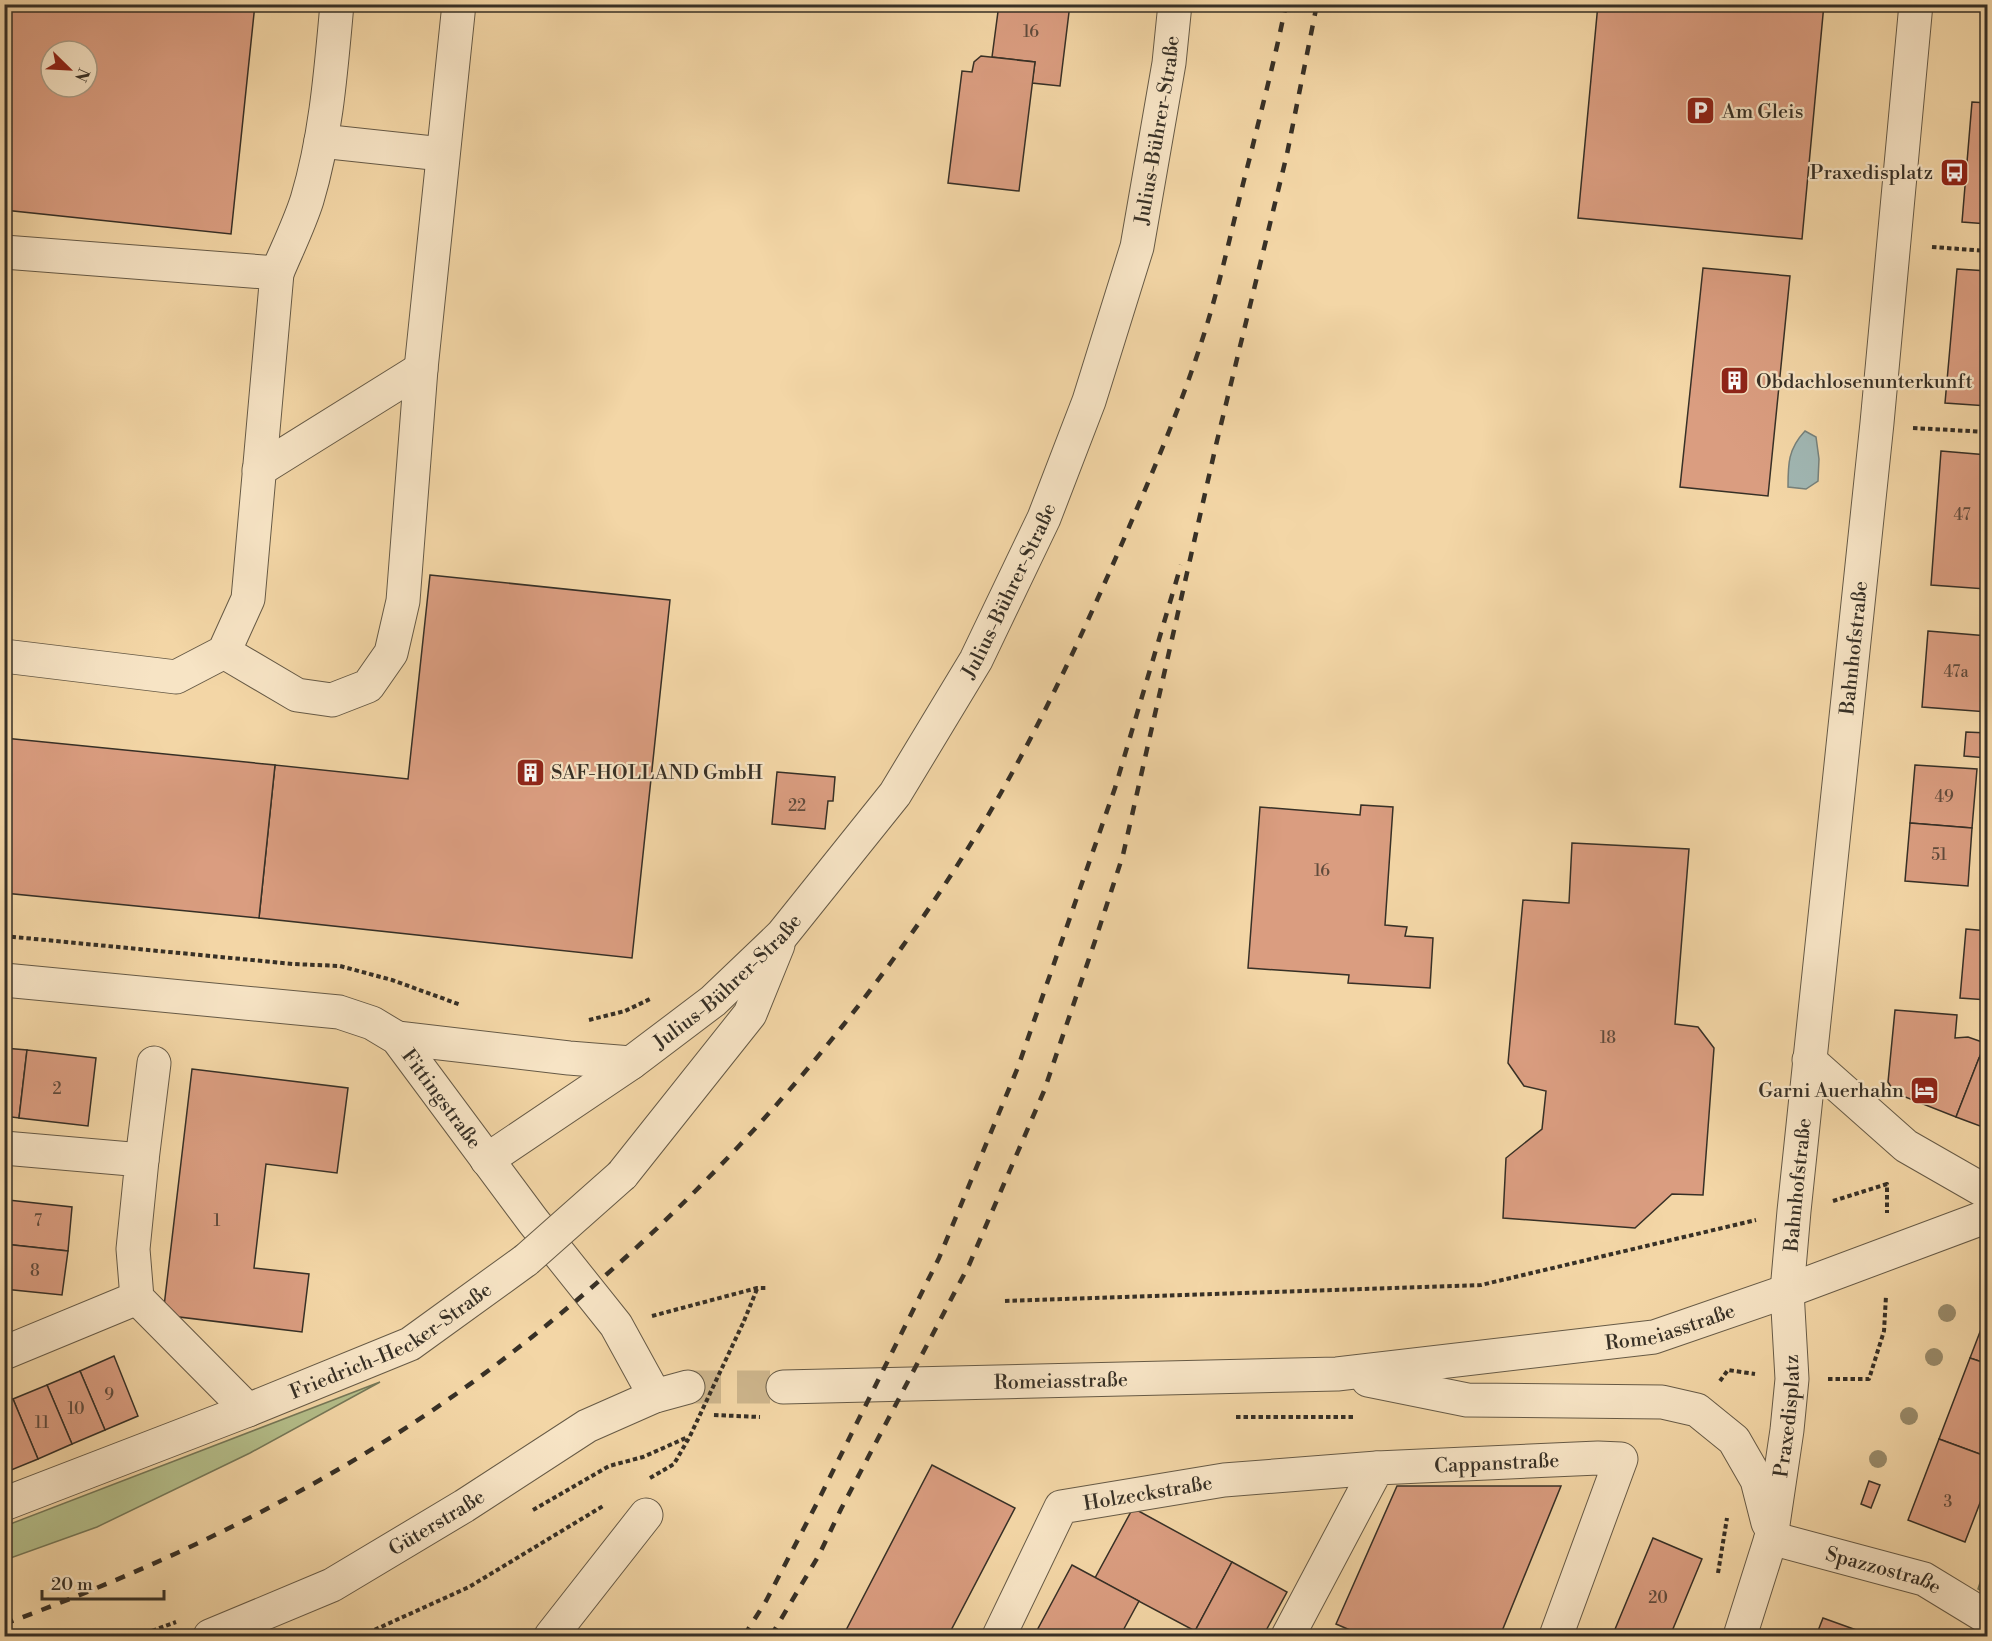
<svg xmlns="http://www.w3.org/2000/svg" width="1992" height="1641" font-family="'Libre Bodoni',serif">
<rect width="100%" height="100%" fill="#f3d6a6"/>
<filter id="stains"><feTurbulence type="fractalNoise" baseFrequency=".00333" numOctaves="4"/><feColorMatrix values="0 0 0 0 .2 0 0 0 0 .09 0 0 0 0 .02 0 0 0 .5 -.17"/></filter>
<radialGradient id="worn" r=".72"><stop offset=".6" stop-color="#630" stop-opacity="0"/><stop offset="1" stop-color="#630" stop-opacity=".3"/></radialGradient>
<g fill="#b5bf8b" stroke="#767858" stroke-width="1.5">
<path d="M380,1382L250,1453L97,1527L5,1560V1526Z"/>
<path d="M1987,1562L1988,1594H1987L1978,1589Z"/>
</g>
<path fill="#a0b6b2" stroke="#76807a" stroke-width="1.5" d="M1805,431L1816,437L1819,459L1818,481L1806,489L1788,487C1788,464 1788,449 1805,431Z"/>
<g fill="#da9d80" stroke="#373026" stroke-width="1.5" fill-rule="evenodd">
<path d="M4,4H255L231,234L4,210ZM51,51H87V87H51Z"/>
<path d="M999,4H1070L1060,86L1032,83L1035,62L992,57Z"/>
<path d="M1598,4H1824L1802,239L1578,218Z"/>
<path d="M981,56L1035,62L1019,191L948,183L962,71L972,72L974,62Z"/>
<path d="M1972,102L1988,103V224L1962,222Z"/>
<path d="M1703,268L1790,276L1768,496L1680,487Z"/>
<path d="M1957,269L1988,271V406L1945,403Z"/>
<path d="M1941,451L1988,455L1986,589L1931,585Z"/>
<path d="M430,575L670,600L632,958L259,918L275,765L408,779Z"/>
<path d="M1928,631L1988,636V712L1922,707Z"/>
<path d="M1966,732L1988,733V758L1964,756Z"/>
<path d="M4,738L275,765L259,918L4,893Z"/>
<path d="M1915,765L1977,769L1972,828L1910,823Z"/>
<path d="M777,772L835,777L833,801H828L825,829L772,824Z"/>
<path d="M1361,805L1393,807L1385,925L1407,927L1405,936L1433,938L1430,988L1348,983L1349,975L1248,968L1260,807L1360,815Z"/>
<path d="M1910,823L1972,828L1968,886L1905,881Z"/>
<path d="M1572,843L1689,849L1675,1024L1698,1027L1714,1048L1703,1195L1672,1194L1635,1228L1503,1218L1506,1158L1542,1129L1546,1091L1524,1086L1508,1063L1523,900L1569,903Z"/>
<path d="M1966,929L1988,931V1000L1960,998Z"/>
<path d="M1895,1010L1957,1015L1955,1038L1968,1037L1985,1043L1956,1117L1895,1093L1888,1082Z"/>
<path d="M4,1048L27,1050L19,1118L4,1116Z"/>
<path d="M27,1050L96,1058L88,1126L19,1118Z"/>
<path d="M1979,1058L1988,1062V1129L1956,1117Z"/>
<path d="M192,1069L348,1088L337,1173L266,1164L254,1268L309,1274L302,1332L163,1315Z"/>
<path d="M8,1200L72,1207L68,1251L4,1244Z"/>
<path d="M4,1244L68,1251L62,1295L4,1289Z"/>
<path d="M1988,1311V1364L1970,1358Z"/>
<path d="M114,1356L138,1416L105,1430L80,1371Z"/>
<path d="M1970,1358L1988,1364V1457L1939,1439Z"/>
<path d="M80,1371L105,1430L72,1444L47,1385Z"/>
<path d="M47,1385L72,1444L38,1459L13,1399Z"/>
<path d="M13,1399L38,1459L4,1473V1403Z"/>
<path d="M1939,1439L1988,1457V1482L1965,1542L1908,1520Z"/>
<path d="M932,1465L1015,1508L948,1636H843Z"/>
<path d="M1869,1481L1880,1485L1871,1508L1861,1504Z"/>
<path d="M1397,1486H1561L1500,1636H1364L1336,1624Z"/>
<path d="M1133,1508L1232,1562L1195,1631L1095,1578Z"/>
<path d="M1653,1538L1702,1559L1670,1636H1618L1613,1634Z"/>
<path d="M1232,1562L1287,1592L1263,1636H1204L1195,1631Z"/>
<path d="M1072,1565L1139,1601L1120,1636H1034Z"/>
<path d="M1823,1618L1873,1636H1816Z"/>
</g>
<g fill="none" stroke-linecap="round" stroke-linejoin="round">
<path stroke="#cdb58c" stroke-width="33" stroke-dasharray="33 16" stroke-linecap="butt" d="M688,1387H783"/>
<defs>
<g id="minor">
<path d="M321,141L442,154"/>
<path d="M4,252L277,273L248,599L224,652L176,677L4,656"/>
<path d="M277,273C287,249 299,225 307,200C326,137 331,70 337,4"/>
<path d="M259,470L421,369"/>
<path d="M224,652L297,695L332,700L368,686L391,653L403,601L421,369L459,4"/>
<path id="s1" d="M4,980L339,1012L372,1023L397,1038L533,1221L616,1325L655,1396"/>
<path d="M397,1038L569,1058L631,1063"/>
<path d="M1809,1060L1906,1146L1988,1193"/>
<path id="s2" d="M4,1148L142,1160L133,1249L137,1298L248,1410L410,1344L526,1260"/>
<path d="M142,1160L154,1063"/>
<path id="s3" d="M487,1160L631,1063L713,1001L782,935L895,794L976,660L1044,518L1089,401L1137,247L1169,63L1175,4"/>
<path d="M622,1175L750,1014L778,945"/>
<path d="M4,1353L137,1298"/>
<path d="M1368,1380L1467,1400L1662,1402L1697,1410L1734,1440L1757,1480L1768,1523"/>
<path id="s4" d="M783,1387L1337,1374L1654,1337L1787,1291L1988,1216"/>
<path d="M4,1504L248,1410"/>
<path id="s5" d="M1771,1538L1924,1579L1988,1618"/>
<path id="s6" d="M210,1636L332,1585L464,1506L587,1426L655,1396L688,1387"/>
<path d="M551,1636L646,1515"/>
<path id="s7" d="M999,1636L1061,1507L1224,1480L1377,1468"/>
<path id="s8" d="M1288,1636L1377,1468L1598,1458L1621,1459L1556,1636"/>
<path id="s9" d="M1740,1636L1771,1538L1787,1430L1792,1379L1787,1291L1794,1211L1877,423L1916,4"/>
</g>
</defs>
<use href="#minor" stroke="#665a46" stroke-width="35"/>
<g stroke="#373026" stroke-width="4" stroke-dasharray="4.5 3" stroke-linecap="butt">
<path d="M1932,247L1988,251"/>
<path d="M1913,428L1988,432"/>
<path d="M4,936L293,964L340,966L392,980L461,1005"/>
<path d="M589,1020L625,1011L650,999"/>
<path d="M1833,1201L1887,1184V1213"/>
<path d="M1005,1301L1481,1285L1756,1220"/>
<path d="M652,1316L757,1288H767"/>
<path d="M744,1321L757,1289"/>
<path d="M1828,1379H1869L1884,1331L1886,1296"/>
<path d="M1720,1381L1728,1370L1755,1374"/>
<path d="M714,1415L760,1417"/>
<path d="M1236,1417H1354"/>
<path d="M650,1478L674,1464L690,1436"/>
<path d="M533,1510L609,1466L643,1457L688,1437"/>
<path d="M1718,1573L1727,1518"/>
<path d="M138,1636L176,1622"/>
<path d="M361,1636L469,1587L603,1506"/>
</g>
<use href="#minor" stroke="#f7e4c5" stroke-width="33"/>
<g stroke="#373026" stroke-width="4.5" stroke-dasharray="10 10" stroke-linecap="butt">
<path d="M4,1624C171,1563 333,1484 477,1379C675,1233 846,1047 975,837C1030,747 1075,651 1117,555C1151,476 1187,394 1211,311C1226,259 1237,205 1251,153C1263,103 1276,55 1286,4"/>
<path d="M744,1636L766,1601L817,1503L939,1258L1018,1067L1115,788L1181,565"/>
<path d="M771,1636L819,1555L841,1509L969,1265L1044,1091L1095,941L1123,855L1216,445L1287,154L1317,4"/>
</g>
<defs>
<path id="minor-bridge" d="M526,1260L622,1175"/>
</defs>
<use href="#minor-bridge" stroke="#665a46" stroke-width="35" stroke-linecap="butt"/>
<path stroke="#373026" stroke-width="4" stroke-dasharray="4.5 3" stroke-linecap="butt" d="M690,1436L744,1321"/>
<use href="#minor-bridge" stroke="#f7e4c5" stroke-width="33"/>
</g>
<g fill="#998b6b">
<circle cx="1947" cy="1313" r="9"/>
<circle cx="1934" cy="1357" r="9"/>
<circle cx="1909" cy="1416" r="9"/>
<circle cx="1878" cy="1459" r="9"/>
</g>
<defs>
<symbol id="parking-square" viewBox="-11 -11 22 22"><rect x="-9" y="-9" width="18" height="18" rx="4" fill="#8f2418" stroke="#f7e4c5"/><path d="M-3.5-5.5H1a3.5 3.5 0 0 1 0 7H-1V5.5H-3.5ZM-1-3.4V-.6H.8a1.4 1.4 0 0 0 0-2.8Z" fill="#fff"/></symbol>
<symbol id="bus-square" viewBox="-11 -11 22 22"><rect x="-9" y="-9" width="18" height="18" rx="4" fill="#8f2418" stroke="#f7e4c5"/><path d="M-5-6H5V4H4V6H2V4H-2V6H-4V4H-5ZM-3.5-4V0h7V-4ZM-3.5 1.2v1.5H-2V1.2ZM2 1.2v1.5H3.5V1.2Z" fill="#fff"/></symbol>
<symbol id="building-square" viewBox="-11 -11 22 22"><rect x="-9" y="-9" width="18" height="18" rx="4" fill="#8f2418" stroke="#f7e4c5"/><path d="M-4-6H4V6H1V3H-1V6H-4ZM-2.5-4.3h1.7v1.8h-1.7ZM.8-4.3h1.7v1.8H.8ZM-2.5-1h1.7V.8h-1.7ZM.8-1h1.7V.8H.8Z" fill="#fff"/></symbol>
<symbol id="hotel-square" viewBox="-11 -11 22 22"><rect x="-9" y="-9" width="18" height="18" rx="4" fill="#8f2418" stroke="#f7e4c5"/><path d="M-6-4.5h1.5V1H6V5H4.5V3h-9V5H-6ZM-4 0a1.8 1.8 0 1 1 3.6 0ZM.5 0V-2.5h3Q6-2.5 6 0Z" fill="#fff"/></symbol>
</defs>
<g fill-rule="evenodd">
<use href="#parking-square" x="1684" y="94" width="33" height="33"/>
<use href="#bus-square" x="1938" y="156" width="33" height="33"/>
<use href="#building-square" x="1718" y="364" width="33" height="33"/>
<use href="#building-square" x="514" y="756" width="33" height="33"/>
<use href="#hotel-square" x="1908" y="1074" width="33" height="33"/>
</g>
<g text-anchor="middle" stroke-width="4.5" stroke-linejoin="round" paint-order="stroke">
<g font-size="16" fill="#604b3c">
<text x="1031" y="37">16</text>
<text x="1962" y="520">47</text>
<text x="1956" y="677">47a</text>
<text x="1944" y="802">49</text>
<text x="797" y="811">22</text>
<text x="1939" y="860">51</text>
<text x="1322" y="876">16</text>
<text x="1608" y="1043">18</text>
<text x="57" y="1094">2</text>
<text x="38" y="1226">7</text>
<text x="217" y="1226">1</text>
<text x="35" y="1276">8</text>
<text x="109" y="1400">9</text>
<text x="76" y="1414">10</text>
<text x="42" y="1428">11</text>
<text x="1948" y="1507">3</text>
<text x="1658" y="1603">20</text>
</g>
<g font-size="20" fill="#373026" stroke="#f7e4c5" text-anchor="start">
<text x="1722" y="118">Am Gleis</text>
<text x="1933" y="179" text-anchor="end">Praxedisplatz</text>
<text x="1756" y="388">Obdachlosenunterkunft</text>
<text x="551" y="779">SAF-HOLLAND GmbH</text>
<text x="1904" y="1097" text-anchor="end">Garni Auerhahn</text>
</g>
<g font-size="20" fill="#373026" stroke="#f7e4c5">
<text dy="7" stroke="none"><textPath href="#s3" startOffset="1272">Julius-Bührer-Straße</textPath></text>
<text dy="7" stroke="none"><textPath href="#s3" startOffset="786">Julius-Bührer-Straße</textPath></text>
<text dy="7" stroke="none"><textPath href="#s9" startOffset="998">Bahnhofstraße</textPath></text>
<text dy="7" stroke="none"><textPath href="#s3" startOffset="300">Julius-Bührer-Straße</textPath></text>
<text dy="7" stroke="none"><textPath href="#s1" startOffset="476">Fittingstraße</textPath></text>
<text dy="7" stroke="none"><textPath href="#s9" startOffset="458">Bahnhofstraße</textPath></text>
<text dy="7" stroke="none"><textPath href="#s4" startOffset="891">Romeiasstraße</textPath></text>
<text dy="7" stroke="none"><textPath href="#s2" startOffset="594">Friedrich-Hecker-Straße</textPath></text>
<text dy="7" stroke="none"><textPath href="#s4" startOffset="278">Romeiasstraße</textPath></text>
<text dy="7" stroke="none"><textPath href="#s9" startOffset="226">Praxedisplatz</textPath></text>
<text dy="7" stroke="none"><textPath href="#s8" startOffset="310">Cappanstraße</textPath></text>
<text dy="7" stroke="none"><textPath href="#s7" startOffset="231">Holzeckstraße</textPath></text>
<text dy="7" stroke="none"><textPath href="#s6" startOffset="254">Güterstraße</textPath></text>
<text dy="7" stroke="none"><textPath href="#s5" startOffset="117">Spazzostraße</textPath></text>
</g>
</g>
<rect width="1992" height="1641" fill="none" stroke="#f3d6a6" stroke-width="24"/>
<rect x="6" y="6" width="1980" height="1629" fill="none" stroke="#373026" stroke-width="3"/>
<rect x="12" y="12" width="1968" height="1617" fill="none" stroke="#373026" stroke-width="1.5"/>
<g transform="translate(69 69) rotate(114)"><circle r="28" fill="#f7e4c5" stroke="#aa9c85" stroke-width="1.5"/>
<path d="M0-4.5L10 22L0 15L-10 22Z" fill="#8f2418"/>
<text y="-9" font-size="16" font-weight="bold" text-anchor="middle" fill="#373026">N</text>
</g>
<path d="M42 1590v9h122v-9" fill="none" stroke="#373026" stroke-width="3"/>
<text x="51" y="1590" font-size="18" fill="#373026" stroke="#f7e4c5" stroke-width="4.5" paint-order="stroke">20 m</text>
<rect width="100%" height="100%" filter="url(#stains)"/>
<rect width="100%" height="100%" fill="url(#worn)"/>
</svg>
